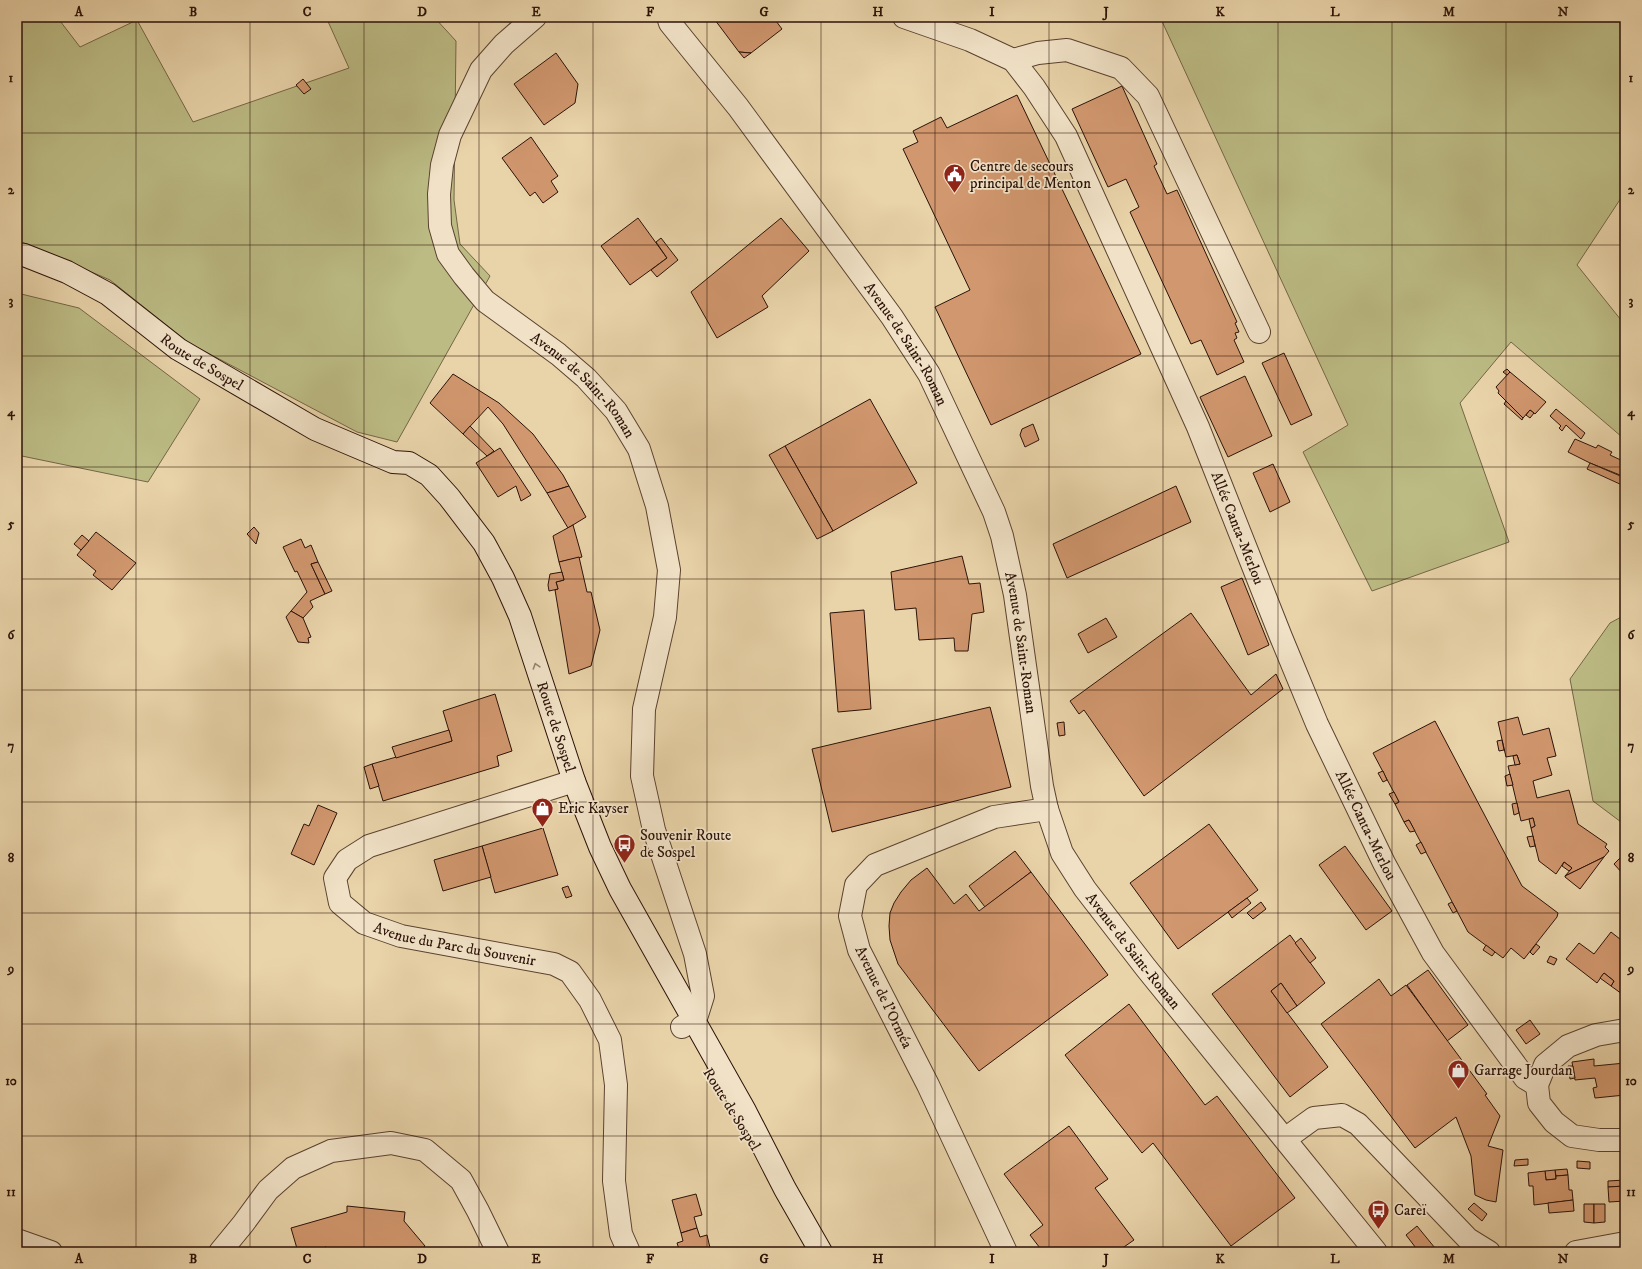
<svg xmlns="http://www.w3.org/2000/svg" width="1642" height="1269" font-family="'IM FELL DW Pica',serif">
<rect width="100%" height="100%" fill="#e9d3a9"/>
<filter id="stains"><feTurbulence type="fractalNoise" baseFrequency=".005" numOctaves="4"/><feColorMatrix values="0 0 0 0 .2 0 0 0 0 .09 0 0 0 0 .02 0 0 0 .5 -.17"/></filter>
<radialGradient id="worn" r=".72"><stop offset=".6" stop-color="#630" stop-opacity="0"/><stop offset="1" stop-color="#630" stop-opacity=".3"/></radialGradient>
<g fill="#bcbb84" stroke="#746646">
<path d="M17,17H57L80,47L137,20L193,122L349,68L326,17H434L456,41L454,200L460,244L490,276L397,442L357,432L189,343L110,280L17,240Z"/>
<path d="M1160,17H1625V192L1577,265L1625,325V433L1622,437L1511,342L1460,403L1509,542L1372,591L1303,452L1348,425Z"/>
<path d="M17,293L79,308L200,399L148,482L17,455Z"/>
<path d="M1625,615V825L1593,801L1570,679L1610,623Z"/>
</g>
<g fill="#d1976e" stroke="#2b1208">
<path d="M719,17H773L782,29L751,53L739,52L715,20Z"/>
<path d="M739,52L751,53L744,58Z"/>
<path d="M556,53L578,84L575,103L544,125L514,84Z"/>
<path d="M303,79L311,89L304,94L296,85Z"/>
<path d="M1122,86L1157,164L1154,166L1167,194L1177,190L1237,322L1235,323L1239,332L1235,333L1237,338L1234,340L1244,362L1217,375L1201,340L1191,344L1130,212L1139,207L1126,179L1108,187L1072,109Z"/>
<path d="M1017,95L1141,354L991,425L935,307L970,290L903,149L918,142L913,131L941,117L947,128Z"/>
<path d="M531,137L558,176L551,181L558,192L543,203L535,192L530,196L502,158Z"/>
<path d="M638,218L667,258L630,285L601,246Z"/>
<path d="M781,218L809,251L762,296L768,307L717,338L691,292Z"/>
<path d="M661,238L678,260L657,277L651,270L667,258L656,242Z"/>
<path d="M1284,353L1312,415L1291,425L1262,363Z"/>
<path d="M1507,369L1510,372L1507,375L1503,372Z"/>
<path d="M1510,372L1546,402L1535,414L1530,410L1523,418L1498,393L1499,391L1496,387Z"/>
<path d="M453,374L499,403L533,434L563,475L569,486L547,493L503,424L488,407L463,434L430,403Z"/>
<path d="M1245,376L1272,436L1228,457L1200,397Z"/>
<path d="M870,399L917,483L833,531L785,446Z"/>
<path d="M1506,401L1523,418L1522,420L1504,404Z"/>
<path d="M1556,409L1585,433L1581,439L1566,425L1562,431L1559,428L1561,426L1550,416Z"/>
<path d="M1530,410L1534,413L1530,418L1526,415Z"/>
<path d="M1033,424L1039,440L1025,447L1020,435L1022,429Z"/>
<path d="M470,426L494,451L487,456L463,434Z"/>
<path d="M1575,439L1596,448L1598,445L1612,452L1610,455L1625,462V477L1590,463L1568,452Z"/>
<path d="M785,446L833,531L817,539L769,455Z"/>
<path d="M500,448L531,495L521,501L516,486L498,497L476,463Z"/>
<path d="M1590,463L1625,478L1622,485L1587,469Z"/>
<path d="M1273,464L1290,502L1270,512L1253,473Z"/>
<path d="M569,486L586,517L568,528L547,493Z"/>
<path d="M1176,486L1191,522L1067,578L1053,544Z"/>
<path d="M573,525L582,557L559,562L553,536Z"/>
<path d="M254,527L259,533L256,544L247,534Z"/>
<path d="M96,532L136,563L112,590L93,575L96,571L77,555Z"/>
<path d="M82,535L89,541L81,550L74,544Z"/>
<path d="M301,539L305,548L311,545L318,562L311,564L325,594L310,601L313,607L303,618L291,611L307,592L297,571L295,572L283,547Z"/>
<path d="M962,556L969,584L980,583L984,612L972,614L968,651H955L954,638L919,640L916,608L895,610L891,572Z"/>
<path d="M579,557L587,592H591L600,630L591,666L569,674L555,590L558,589L556,582L564,580L559,562Z"/>
<path d="M318,562L332,591L325,594L311,564Z"/>
<path d="M562,572L564,580L556,582L558,589L549,591L548,585L550,574Z"/>
<path d="M1242,578L1269,645L1248,655L1221,587Z"/>
<path d="M864,610L871,709L838,712L830,613Z"/>
<path d="M291,611L303,618L311,637L308,638L309,643L298,642L286,617Z"/>
<path d="M1191,613L1251,695L1276,674L1283,689L1144,796L1084,710L1079,714L1070,701Z"/>
<path d="M1106,618L1117,637L1088,653L1078,634Z"/>
<path d="M495,694L512,751L497,756L499,766L383,801L372,764L452,741L443,711Z"/>
<path d="M990,707L1011,787L832,832L812,749Z"/>
<path d="M1518,717L1523,735L1549,728L1556,756L1547,758L1552,775L1533,781L1537,798L1569,790L1578,824L1607,844L1605,847L1609,851L1604,857L1565,876L1572,868L1564,862L1556,874L1539,861L1531,828L1535,826L1533,818L1521,821L1508,766L1520,764L1517,755L1506,757L1498,722Z"/>
<path d="M1435,721L1522,886L1558,913L1557,917L1524,959L1511,948L1503,958L1468,932L1409,820L1404,822L1395,804L1399,802L1373,753Z"/>
<path d="M1064,722L1065,735L1059,736L1057,723Z"/>
<path d="M449,730L452,741L396,758L392,747Z"/>
<path d="M1502,740L1504,750L1499,751L1497,741Z"/>
<path d="M1517,755L1520,764L1515,765L1513,756Z"/>
<path d="M372,764L379,786L370,789L364,767Z"/>
<path d="M1383,771L1387,780L1383,782L1378,773Z"/>
<path d="M1510,774L1513,785L1507,786L1505,776Z"/>
<path d="M1394,792L1399,802L1395,804L1389,794Z"/>
<path d="M1517,803L1519,813L1514,815L1512,804Z"/>
<path d="M318,805L337,813L314,865L291,854L304,824L309,826Z"/>
<path d="M1533,818L1535,826L1531,828L1529,819Z"/>
<path d="M1409,820L1415,831L1410,832L1404,822Z"/>
<path d="M1209,824L1258,890L1178,949L1130,883Z"/>
<path d="M543,828L558,875L495,893L482,846Z"/>
<path d="M1533,836L1535,846L1530,847L1527,837Z"/>
<path d="M1421,842L1426,852L1421,854L1416,845Z"/>
<path d="M482,846L491,877L443,891L434,860Z"/>
<path d="M1345,846L1392,911L1366,930L1319,865Z"/>
<path d="M1015,851L1031,872L985,907L969,886Z"/>
<path d="M1604,857L1580,889L1565,877V876Z"/>
<path d="M1620,858L1625,861V871L1623,874L1614,864Z"/>
<path d="M1564,862L1572,868L1569,871L1562,866Z"/>
<path d="M927,868L954,904L966,894L979,911L1031,872L1108,975L979,1071L898,964L890,940L889,926L890,913L894,903L901,892L911,880Z"/>
<path d="M568,886L572,896L566,898L562,888Z"/>
<path d="M1247,898L1251,903L1232,918L1228,912Z"/>
<path d="M1261,902L1266,909L1253,919L1247,913Z"/>
<path d="M1452,902L1457,911L1453,913L1448,904Z"/>
<path d="M1611,932L1625,943V990L1622,994L1611,986L1614,981L1604,973L1597,983L1566,959L1579,943L1594,954Z"/>
<path d="M1290,935L1325,983L1297,1006L1281,983L1271,991L1328,1067L1290,1097L1212,994Z"/>
<path d="M1301,938L1316,958L1310,963L1295,943Z"/>
<path d="M1536,944L1540,947L1533,955L1530,952Z"/>
<path d="M1486,945L1495,952L1492,956L1483,950Z"/>
<path d="M1550,956L1557,959L1554,965L1547,962Z"/>
<path d="M1428,970L1468,1025L1447,1041L1407,985Z"/>
<path d="M1604,973L1614,981L1611,986L1600,978Z"/>
<path d="M1379,979L1391,996L1406,985L1487,1094L1485,1095L1500,1116L1488,1146L1503,1150L1496,1202L1486,1200L1475,1195L1471,1156L1456,1117L1415,1148L1321,1024Z"/>
<path d="M1281,983L1297,1006L1287,1013L1271,991Z"/>
<path d="M1129,1004L1205,1105L1217,1096L1295,1198L1231,1246L1153,1143L1142,1153L1065,1055Z"/>
<path d="M1530,1020L1540,1034L1526,1044L1516,1030Z"/>
<path d="M1594,1059V1066L1625,1063V1095L1595,1098L1593,1088L1597,1087L1595,1078L1575,1080L1572,1062Z"/>
<path d="M1568,1066H1573L1575,1078L1570,1079Z"/>
<path d="M1069,1126L1108,1179L1095,1188L1134,1240L1121,1249L1123,1252H1043L1030,1235L1043,1225L1004,1174Z"/>
<path d="M1528,1159V1165L1514,1166L1515,1160Z"/>
<path d="M1577,1161L1590,1162V1169L1577,1168Z"/>
<path d="M1567,1169L1568,1175L1556,1176L1555,1170Z"/>
<path d="M1555,1170L1556,1179L1546,1180L1545,1171Z"/>
<path d="M1545,1171L1546,1180L1556,1179V1176L1568,1175L1569,1190H1572L1573,1200L1534,1205L1533,1186H1529L1528,1173Z"/>
<path d="M1625,1180V1186L1608,1187V1181Z"/>
<path d="M1625,1186V1201L1609,1202L1608,1187Z"/>
<path d="M696,1194L702,1215L694,1217L697,1228L681,1233L672,1200Z"/>
<path d="M1573,1200L1574,1211L1549,1213L1548,1203Z"/>
<path d="M1474,1203L1487,1214L1482,1221L1468,1209Z"/>
<path d="M1584,1204H1594V1223L1584,1222Z"/>
<path d="M1594,1204H1605V1222L1594,1223Z"/>
<path d="M347,1206L405,1212L404,1221L425,1246L418,1252H373L367,1249V1252L338,1250L328,1252L326,1247L311,1252H298L291,1228L347,1212Z"/>
<path d="M1417,1226L1435,1248L1431,1252H1419L1406,1235Z"/>
<path d="M697,1228L700,1237L707,1235L711,1252H680L677,1243L683,1241L681,1233Z"/>
<path d="M326,1247L328,1252H311Z"/>
</g>
<g fill="none" stroke-linecap="round" stroke-linejoin="round">
<defs>
<g id="minor">
<path id="s1" d="M904,17L970,40L1013,60L1034,87L1066,136L1198,427L1281,637L1317,724L1384,863L1433,953L1525,1078L1537,1085"/>
<path d="M1013,60L1038,53L1067,50L1121,68L1148,96L1259,332"/>
<path id="s2" d="M574,781L369,846L347,860L335,878L340,903L364,923L401,936L554,964L570,972L590,1000L610,1040L616,1085L614,1181L621,1234L629,1252"/>
<path d="M1625,1030L1596,1035L1568,1046L1545,1065L1537,1085L1539,1103L1554,1122L1572,1136L1599,1140H1625"/>
<path d="M1285,1139L1314,1118L1342,1115L1358,1124L1468,1239L1489,1252"/>
<path d="M17,1240L51,1252"/>
<path d="M220,1252L243,1224L268,1190L293,1168L331,1151L391,1143L425,1150L461,1180L478,1211L498,1252"/>
<path d="M1006,1252L928,1085L859,950L850,916L856,885L875,865L994,817L1047,809"/>
<path d="M1576,1252L1625,1243"/>
</g>
<g id="tertiary">
<path id="s3" d="M535,17L504,44L481,70L450,135L442,165L439,194L440,226L448,254L464,276L485,301L558,354L586,378L616,411L639,449L657,506L669,570L665,617L644,709L642,776L654,830L695,954L703,996L697,1015L693,1020L682,1027"/>
<path id="s4" d="M668,17L670,23L738,107L892,317L929,374L994,512L1002,536L1015,595L1042,786L1047,809L1062,853L1085,889L1146,968L1376,1252"/>
</g>
<g id="secondary">
<path id="s5" d="M17,254L24,255L67,272L108,294L178,349L315,429L393,462L409,463L429,475L449,497L484,543L503,578L520,616L574,781L600,847L620,889L745,1111L785,1189L821,1252"/>
</g>
</defs>
<use href="#minor" stroke="#5a4230" stroke-width="24"/>
<use href="#tertiary" stroke="#5a4230" stroke-width="24"/>
<use href="#secondary" stroke="#2b1208" stroke-width="24"/>
<use href="#minor" stroke="#f1e2c7" stroke-width="22"/>
<use href="#tertiary" stroke="#f1e2c7" stroke-width="22"/>
<use href="#secondary" stroke="#f1e2c7" stroke-width="22"/>
</g>
<defs><path id="oneway-chevron" d="M-2-3.5L2.5 0L-2 3.5" fill="none" stroke-width="1.6" stroke-linecap="round" stroke-linejoin="round"/></defs>
<use stroke="#988471" href="#oneway-chevron" transform="translate(536 666) rotate(-108)"/>
<path fill="none" stroke="#2b1208" stroke-width="1" stroke-opacity="0.55" d="M136,17V1252M250,17V1252M364,17V1252M479,17V1252M593,17V1252M707,17V1252M821,17V1252M935,17V1252M1049,17V1252M1163,17V1252M1278,17V1252M1392,17V1252M1506,17V1252M17,133H1625M17,245H1625M17,356H1625M17,467H1625M17,579H1625M17,690H1625M17,802H1625M17,913H1625M17,1024H1625M17,1136H1625"/>
<defs>
<symbol id="civic-pin" viewBox="-11 -11 22 30"><path d="M0 17L-7.5 6A9.5 9.5 0 1 1 7.5 6Z" fill="#8f2418" stroke="#f1e2c7"/><path d="M-.6-6.5H3V-4.5H.6V-3L4-1V1h2V6H-6V1h2V-1L-.6-3ZM-1.2 2.5V6h2.4V2.5Z" fill="#fff"/></symbol>
<symbol id="shop-pin" viewBox="-11 -11 22 30"><path d="M0 17L-7.5 6A9.5 9.5 0 1 1 7.5 6Z" fill="#8f2418" stroke="#f1e2c7"/><path d="M-5-2.5h2.3a2.7 3.5 0 0 1 5.4 0H5L5.5 6h-11ZM-1.5-2.5h3a1.5 2.3 0 0 0-3 0Z" fill="#fff"/></symbol>
<symbol id="bus-pin" viewBox="-11 -11 22 30"><path d="M0 17L-7.5 6A9.5 9.5 0 1 1 7.5 6Z" fill="#8f2418" stroke="#f1e2c7"/><path d="M-5-6H5V4H4V6H2V4H-2V6H-4V4H-5ZM-3.5-4V0h7V-4ZM-3.5 1.2v1.5H-2V1.2ZM2 1.2v1.5H3.5V1.2Z" fill="#fff"/></symbol>
</defs>
<g fill-rule="evenodd">
<use href="#civic-pin" x="942" y="162" width="25" height="34"/>
<use href="#shop-pin" x="530" y="796" width="25" height="34"/>
<use href="#bus-pin" x="612" y="832" width="25" height="34"/>
<use href="#shop-pin" x="1446" y="1058" width="25" height="34"/>
<use href="#bus-pin" x="1366" y="1198" width="25" height="34"/>
</g>
<g text-anchor="middle" stroke-width="3.5" stroke-linejoin="round" paint-order="stroke">
<g font-size="15" fill="#2b1208" stroke="#f1e2c7" text-anchor="start">
<text x="970" y="171">Centre de secours<tspan x="970" dy="17">principal de Menton</tspan></text>
<text x="558" y="813">Eric Kayser</text>
<text x="640" y="840">Souvenir Route<tspan x="640" dy="17">de Sospel</tspan></text>
<text x="1474" y="1075">Garrage Jourdan</text>
<text x="1394" y="1215">Careï</text>
</g>
<g font-size="15" fill="#2b1208" stroke="#f1e2c7">
<text dy="5" stroke="none"><textPath href="#s4" startOffset="405">Avenue de Saint-Roman</textPath></text>
<text dy="5" stroke="none"><textPath href="#s5" startOffset="216">Route de Sospel</textPath></text>
<text dy="5" stroke="none"><textPath href="#s3" startOffset="459">Avenue de Saint-Roman</textPath></text>
<text dy="5" stroke="none"><textPath href="#s1" startOffset="638">Allée Canta-Merlou</textPath></text>
<text dy="5" stroke="none"><textPath href="#s4" startOffset="729">Avenue de Saint-Roman</textPath></text>
<text dy="5" stroke="none"><textPath href="#s5" startOffset="757">Route de Sospel</textPath></text>
<text dy="5" stroke="none"><textPath href="#s1" startOffset="962">Allée Canta-Merlou</textPath></text>
<text dy="5" stroke="none"><textPath href="#s2" startOffset="413">Avenue du Parc du Souvenir</textPath></text>
<text dy="5" stroke="none"><textPath href="#s4" startOffset="1065">Avenue de Saint-Roman</textPath></text>
<text transform="translate(884 997) rotate(64)" y="5">Avenue de l'Orméa</text>
<text transform="translate(732 1109) rotate(58)" y="5">Route de Sospel</text>
</g>
</g>
<rect width="1642" height="1269" fill="none" stroke="#e9d3a9" stroke-width="44"/>
<rect x="22" y="22" width="1598" height="1225" fill="none" stroke="#2b1208" stroke-width="1.5"/>
<g font-size="13" text-anchor="middle" font-weight="bold" fill="#2b1208">
<text x="79" y="16">A</text>
<text x="193" y="16">B</text>
<text x="307" y="16">C</text>
<text x="422" y="16">D</text>
<text x="536" y="16">E</text>
<text x="650" y="16">F</text>
<text x="764" y="16">G</text>
<text x="878" y="16">H</text>
<text x="992" y="16">I</text>
<text x="1106" y="16">J</text>
<text x="1220" y="16">K</text>
<text x="1335" y="16">L</text>
<text x="1449" y="16">M</text>
<text x="1563" y="16">N</text>
<text x="11" y="82">1</text>
<text x="1631" y="82">1</text>
<text x="11" y="194">2</text>
<text x="1631" y="194">2</text>
<text x="11" y="305">3</text>
<text x="1631" y="305">3</text>
<text x="11" y="416">4</text>
<text x="1631" y="416">4</text>
<text x="11" y="528">5</text>
<text x="1631" y="528">5</text>
<text x="11" y="639">6</text>
<text x="1631" y="639">6</text>
<text x="11" y="750">7</text>
<text x="1631" y="750">7</text>
<text x="11" y="862">8</text>
<text x="1631" y="862">8</text>
<text x="11" y="973">9</text>
<text x="1631" y="973">9</text>
<text x="11" y="1085">10</text>
<text x="1631" y="1085">10</text>
<text x="11" y="1196">11</text>
<text x="1631" y="1196">11</text>
<text x="79" y="1263">A</text>
<text x="193" y="1263">B</text>
<text x="307" y="1263">C</text>
<text x="422" y="1263">D</text>
<text x="536" y="1263">E</text>
<text x="650" y="1263">F</text>
<text x="764" y="1263">G</text>
<text x="878" y="1263">H</text>
<text x="992" y="1263">I</text>
<text x="1106" y="1263">J</text>
<text x="1220" y="1263">K</text>
<text x="1335" y="1263">L</text>
<text x="1449" y="1263">M</text>
<text x="1563" y="1263">N</text>
</g>
<rect width="100%" height="100%" filter="url(#stains)"/>
<rect width="100%" height="100%" fill="url(#worn)"/>
</svg>
